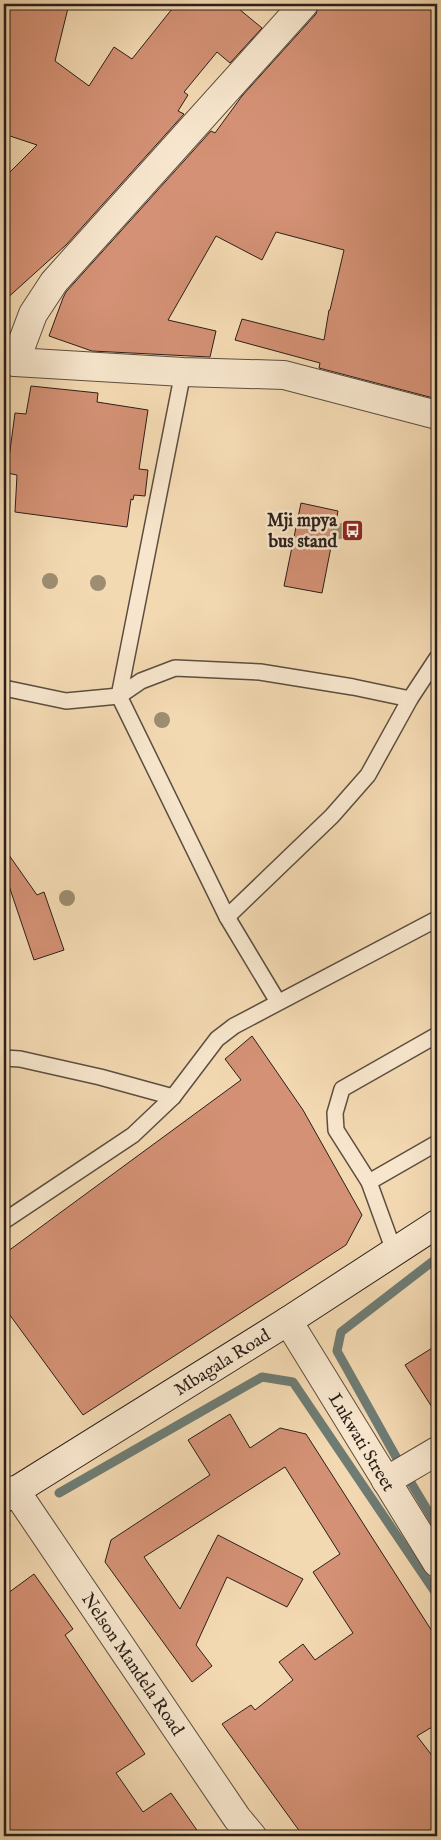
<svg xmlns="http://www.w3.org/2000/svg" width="441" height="1840" font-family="'IM FELL English',serif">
<rect width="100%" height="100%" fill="#f3d9b2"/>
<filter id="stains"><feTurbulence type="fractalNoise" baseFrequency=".004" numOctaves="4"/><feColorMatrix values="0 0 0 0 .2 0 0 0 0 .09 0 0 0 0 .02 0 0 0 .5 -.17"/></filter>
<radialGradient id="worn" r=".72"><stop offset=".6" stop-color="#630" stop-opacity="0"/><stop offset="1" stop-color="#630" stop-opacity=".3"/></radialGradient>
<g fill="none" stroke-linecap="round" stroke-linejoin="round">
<g stroke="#6e7c74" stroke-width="9">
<path d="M437,1258L341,1332L337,1351L404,1471L437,1526"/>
<path d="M59,1493L262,1377L293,1382L437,1595"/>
<path d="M4,1527L6,1525"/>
</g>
</g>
<g fill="#d49175" stroke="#2a1f19">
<path d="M4,4H69L55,61L89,86L114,47L132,59L176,4H233L262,28L230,63L217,52L184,92L188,95L178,111L184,114L66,245L4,301V178L37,145L4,134Z"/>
<path d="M319,4H437V399L319,368L320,363L235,340L242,319L324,340L329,310H330L344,250L276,232L262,260L216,236L168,320L216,331L210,357L92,351L49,336L63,298L66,292L211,131L215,133L242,96L316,14Z"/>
<path d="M31,386L98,393L97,402L148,410L139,469L148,470L145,496L134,495L133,500L131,499L127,527L15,512L17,475L7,473L15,413L26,414Z"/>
<path d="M301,503L338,511L322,593L284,586Z"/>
<path d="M4,848L37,895L44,892L64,950L34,960L4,871Z"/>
<path d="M252,1036L303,1110L362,1215L346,1245L83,1415L4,1307V1254L241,1080L225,1059Z"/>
<path d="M437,1345V1415L405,1365Z"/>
<path d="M230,1414L250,1448L280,1428L306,1434L437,1639V1724L417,1736L437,1762V1836H303L222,1724L251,1705L255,1710L293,1680L279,1662L303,1644L315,1660L353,1633L313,1572L340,1554L285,1467L144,1557L180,1609L218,1535L303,1579L287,1607L227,1577L196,1645L212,1666L192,1682L105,1562L111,1540L210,1475L188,1440Z"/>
<path d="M34,1574L73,1629L65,1635L145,1754L116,1773L143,1812L171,1793L201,1836H4V1596Z"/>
</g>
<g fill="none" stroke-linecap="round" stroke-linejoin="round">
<defs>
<g id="lane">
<path d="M183,372L119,696L227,917L278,1002"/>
<path d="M4,688L66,701L119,696L141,681L175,668L260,672L353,687L410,699"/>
<path d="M227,917L332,816L368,775L410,699L437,658"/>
<path d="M4,1058L20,1059L100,1077L173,1097"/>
<path d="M369,1182L437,1143"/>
<path d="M4,1221L133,1135L173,1097L217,1039L234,1026L437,919"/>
<path d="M394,1251L369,1182L336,1130L335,1113L342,1089L437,1035"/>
</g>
<g id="street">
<path d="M4,356L15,362L183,372L284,375L437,415"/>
<path d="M15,362L33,314L54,282L304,4"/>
<path d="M288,1321L437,1563"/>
<path d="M386,1481L437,1451"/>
<path d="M15,1490L237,1818L252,1836"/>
</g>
<path id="secondary" d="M4,1498L288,1321L437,1224"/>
</defs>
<use href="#lane" stroke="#5c4e3f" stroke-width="18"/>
<use href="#street" stroke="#5c4e3f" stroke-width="30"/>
<use href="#secondary" stroke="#2a1f19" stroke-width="30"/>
<use href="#lane" stroke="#f7e6cd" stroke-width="15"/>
<use href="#street" stroke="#f7e6cd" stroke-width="28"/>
<use href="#secondary" stroke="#f7e6cd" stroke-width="28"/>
</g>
<g fill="#9d8d71">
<circle cx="339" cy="531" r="8"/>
<circle cx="50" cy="581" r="8"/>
<circle cx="98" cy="583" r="8"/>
<circle cx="162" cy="720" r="8"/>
<circle cx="67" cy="898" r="8"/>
</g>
<defs>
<symbol id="bus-square" viewBox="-11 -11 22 22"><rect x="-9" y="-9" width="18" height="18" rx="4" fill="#8f2418" stroke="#f7e6cd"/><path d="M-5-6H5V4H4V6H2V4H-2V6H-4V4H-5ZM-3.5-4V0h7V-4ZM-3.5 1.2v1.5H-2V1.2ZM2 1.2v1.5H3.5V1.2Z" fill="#fff"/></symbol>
</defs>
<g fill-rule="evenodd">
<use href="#bus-square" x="340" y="518" width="25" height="25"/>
</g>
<g text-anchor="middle" stroke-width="5" stroke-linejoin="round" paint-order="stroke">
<g font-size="18" font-weight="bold" fill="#2a1f19" stroke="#f7e6cd" text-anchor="end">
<text x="337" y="526">Mji mpya<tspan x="337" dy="21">bus stand</tspan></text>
</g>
<g font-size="18" fill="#2a1f19" stroke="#f7e6cd">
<text transform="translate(222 1362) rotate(-32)" y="6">Mbagala Road</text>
<text transform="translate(362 1442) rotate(59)" y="6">Lukwati Street</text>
<text transform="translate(133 1664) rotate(56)" y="6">Nelson Mandela Road</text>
</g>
</g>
<rect width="441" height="1840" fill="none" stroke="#f3d9b2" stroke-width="20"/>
<rect x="5" y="5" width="431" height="1830" fill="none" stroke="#2a1f19" stroke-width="2.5"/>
<rect x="10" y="10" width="421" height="1820" fill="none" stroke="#2a1f19"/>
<rect width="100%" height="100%" filter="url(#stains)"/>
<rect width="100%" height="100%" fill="url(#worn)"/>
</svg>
